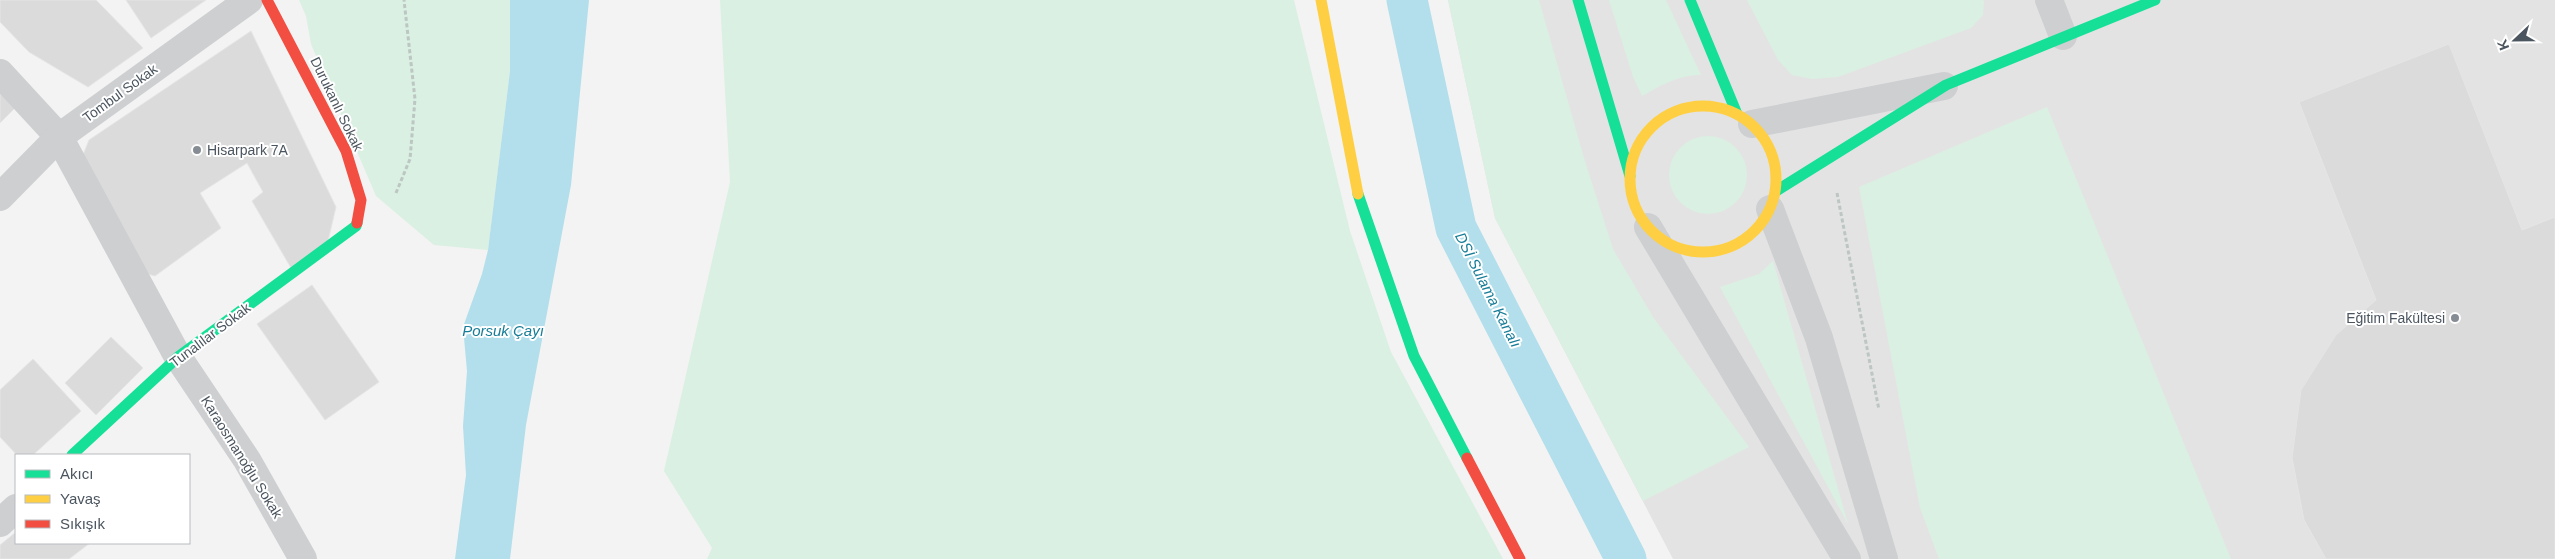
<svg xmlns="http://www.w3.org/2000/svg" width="2555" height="559" font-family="Arial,sans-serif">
<rect width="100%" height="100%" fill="#f3f3f3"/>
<path fill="#e4e3e4" d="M1448,0H2555V559H1673L1495,218Z"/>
<g fill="#daf0e2">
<path d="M299,0H510V71L488,250L434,245L376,196L311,44L306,16Z"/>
<path d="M720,0H1294L1350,231L1391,352L1503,559H707L712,548L664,471L730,182Z"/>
<path d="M1448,0H1539L1584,158L1613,249L1653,317L1749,447L1643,501L1495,218Z"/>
<path d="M1609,0H1666L1701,75C1678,75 1662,85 1642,96L1633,77Z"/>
<path d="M1747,0H1983L1984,1L1983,15L1971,28L1838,77L1812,79L1792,75L1778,60Z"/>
<path d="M2047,107L2231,559H1939L1920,508L1859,187Z"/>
<circle cx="1708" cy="175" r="39"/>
<path d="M1773,261L1848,524L1720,287L1759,274Z"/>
</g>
<path fill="#b2dfeb" d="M510,0H589L571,185L526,425L510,559H455L466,475L463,426L467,371L463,327L482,274L488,250L510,71Z"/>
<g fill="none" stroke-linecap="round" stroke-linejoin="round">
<path stroke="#b2dfeb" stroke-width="41" d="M1407,0L1456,228L1626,559"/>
</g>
<g fill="#dbdbdc" stroke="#e5e5e6">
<path d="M0,0H96L143,48L88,87L29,52L0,22Z"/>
<path d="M126,0H206L151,38Z"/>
<path d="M251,31L336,207L327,245L291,268L252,201L263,192L247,163L200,193L221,228L155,276L141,272L81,160L89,140Z"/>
<path d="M2449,44L2522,230L2555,217V559H2326L2304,520L2292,458L2301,390L2336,335L2376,300L2299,102Z"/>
<path d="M0,77L23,100L0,123Z"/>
<path d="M312,285L379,382L325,420L257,324Z"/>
<path d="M111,337L143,368L96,415L65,383Z"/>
<path d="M33,359L81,411L33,455H17L0,437V390Z"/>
<path d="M16,532V543H90L69,559H0V545Z"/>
</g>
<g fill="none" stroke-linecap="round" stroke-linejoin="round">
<g stroke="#bcc6c3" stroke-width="3" stroke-dasharray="4 2.5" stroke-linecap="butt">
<path d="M396,193L410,159L415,99L404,0"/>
<path d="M1837,193L1879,410"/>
</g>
<g stroke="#cdcfd1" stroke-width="28">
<path d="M2049,0L2063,36"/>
<path d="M0,73L59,137L178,357L247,460L303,559"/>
<path d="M1752,124L1944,86"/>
<path d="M0,197L59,137L249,0"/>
<path d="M1770,209L1819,338L1884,559"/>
<path d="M1648,227L1847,559"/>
<path d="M0,523L16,508"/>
</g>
<g stroke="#16e098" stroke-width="11">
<path d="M1578,0L1630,176"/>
<path d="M1690,0L1737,114"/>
<path d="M1776,191L1946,85L2155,0"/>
<path d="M1358,194L1414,356L1467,458"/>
<path d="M72,455L178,357L356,226L357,223"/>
</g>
<g stroke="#ffcf43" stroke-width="11">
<path d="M1321,0L1358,194"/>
<circle cx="1703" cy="179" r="73"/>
</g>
<g stroke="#f24e42" stroke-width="11">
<path d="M267,0L346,151L361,200L357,223"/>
<path d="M1467,458L1520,559"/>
</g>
</g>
<g fill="#868c93" stroke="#fff" stroke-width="2">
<circle cx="197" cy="150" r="5"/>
<circle cx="2455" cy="318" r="5"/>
</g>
<g text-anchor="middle" stroke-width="4" stroke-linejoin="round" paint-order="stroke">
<g font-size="14" fill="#4b555f" stroke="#fff">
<text transform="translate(120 93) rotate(-36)" y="5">Tombul Sokak</text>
<text transform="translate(337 104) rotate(64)" y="5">Durukanlı Sokak</text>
<text transform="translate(210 335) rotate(-37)" y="5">Tunalılar Sokak</text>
<text transform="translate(242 457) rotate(58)" y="5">Karaosmanoğlu Sokak</text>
</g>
<g font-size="14" fill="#4b555f" stroke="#fff" text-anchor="start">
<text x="207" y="155">Hisarpark 7A</text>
<text x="2445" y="323" text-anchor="end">Eğitim Fakültesi</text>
</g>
<g font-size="15" font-style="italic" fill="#167c97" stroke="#fff">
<text transform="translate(1488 290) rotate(63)" y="5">DSİ Sulama Kanalı</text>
<text x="503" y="336">Porsuk Çayı</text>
</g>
</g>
<rect x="15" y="454" width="175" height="90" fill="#ffffff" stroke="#b7bbbf"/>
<rect x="25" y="470" width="25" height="8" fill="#16e098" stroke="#b7bbbf"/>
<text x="60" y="479" font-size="15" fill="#4b555f">Akıcı</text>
<rect x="25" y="495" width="25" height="8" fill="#ffcf43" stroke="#b7bbbf"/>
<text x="60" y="504" font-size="15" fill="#4b555f">Yavaş</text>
<rect x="25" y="520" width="25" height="8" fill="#f24e42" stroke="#b7bbbf"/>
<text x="60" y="529" font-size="15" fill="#4b555f">Sıkışık</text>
<g transform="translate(2515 40) rotate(248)" stroke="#ffffff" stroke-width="4" paint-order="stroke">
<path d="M0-4L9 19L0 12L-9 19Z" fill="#4b555f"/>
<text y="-8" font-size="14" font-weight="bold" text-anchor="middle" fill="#4b555f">K</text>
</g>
</svg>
